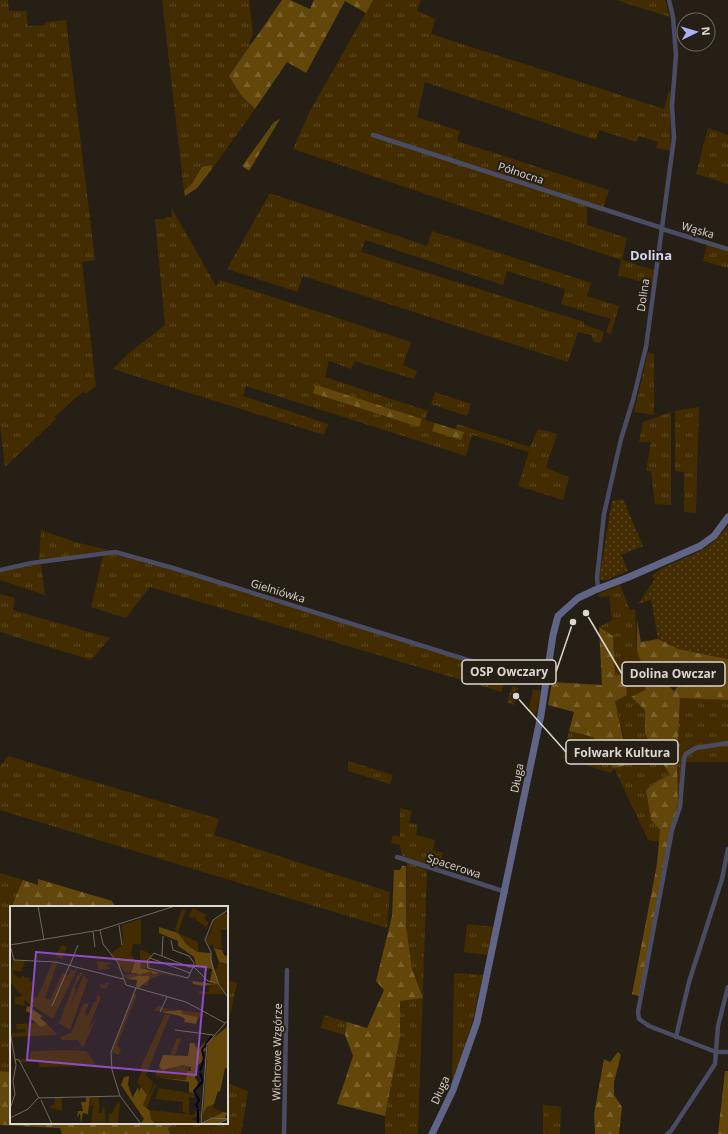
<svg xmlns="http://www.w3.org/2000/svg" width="728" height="1134" font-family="'Open Sans',sans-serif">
<defs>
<pattern id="grass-tufts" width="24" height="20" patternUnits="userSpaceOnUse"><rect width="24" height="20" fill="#432d00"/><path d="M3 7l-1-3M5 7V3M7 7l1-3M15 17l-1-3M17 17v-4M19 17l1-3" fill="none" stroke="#5e4b24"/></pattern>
<pattern id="forest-firs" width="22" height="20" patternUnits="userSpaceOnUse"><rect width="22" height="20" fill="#634609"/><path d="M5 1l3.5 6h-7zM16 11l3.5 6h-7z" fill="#79602c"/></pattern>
<pattern id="park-dots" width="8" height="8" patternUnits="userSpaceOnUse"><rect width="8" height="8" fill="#432d00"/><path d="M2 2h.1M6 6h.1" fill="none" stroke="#5e4b24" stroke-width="1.8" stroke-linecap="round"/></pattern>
</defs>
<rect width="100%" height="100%" fill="#251f16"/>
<g fill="url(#grass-tufts)">
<path d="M0,0H8L9,11H26L28,26L45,25V22L66,20L95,260L82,262L96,386L85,394L84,391L54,417L57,418L5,467L0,425Z"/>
<path d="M162,0H249L253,34L249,42L251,46L230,76L241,95L255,109L212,169L211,165L202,168L191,185L184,191Z"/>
<path d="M373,0H421L417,11L435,19L431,34L664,109L669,91L672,92L670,112L671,151L656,148L658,142L639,136L636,142L599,130L596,140L425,82L417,117L460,131L457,141L609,190L602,212L587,207V225L627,238L622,260L654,270L652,285L618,275L621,260L293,149L310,111Z"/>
<path d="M616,0H665L670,17Z"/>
<path d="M708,128L728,135V184L696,174Z"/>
<path d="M270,193L427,246L432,231L591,283L587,296L619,306L611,334L606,332L611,319L561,304L565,289L507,271L503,285L365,240L361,252L584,322V324L604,332L601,343L594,342L591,335L578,332L568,362L303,276L297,292L227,269Z"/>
<path d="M171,207L216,286L220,280L411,342L403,365L417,371L414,379L355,361L351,369L329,361L325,377L428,411L425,420L435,423L432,431L464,432L455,429L457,424L530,447L538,429L557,434L546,468L569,477L563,500L518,486L529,452L472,435L466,456L246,386L243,396L328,424L324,435L113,369L129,353L165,325L155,219H165V217H172Z"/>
<path d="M707,244L728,251V268L703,261Z"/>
<path d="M648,352L654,354V415L634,412Z"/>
<path d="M435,392L471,404L467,416L431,404Z"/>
<path d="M699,407L696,513L684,512V472L675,471V411Z"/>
<path d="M671,412V505L655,504L651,471H646L651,442H639L643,422Z"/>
<path d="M41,530L75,542L109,550L39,561Z"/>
<path d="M113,554L166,568L506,673L502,692L150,587L126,618L91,607L103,556Z"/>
<path d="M41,564L45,595L0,580V572Z"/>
<path d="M620,585L630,610L635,609L637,650L647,681L646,690L631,697L645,710V734L670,775L659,780L651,820L660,830V842L648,840L614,768L611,773L563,758L569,731L593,737L613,767L630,765L615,701L625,676L615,675L613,636L599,627L612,620L609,596L599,597L598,594Z"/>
<path d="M0,594L15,598L13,610L110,638L91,660L0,632Z"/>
<path d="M680,698L728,700V762H686L678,803L677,763Z"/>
<path d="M8,756L219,819L214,835L390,892L387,928L0,810V766Z"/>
<path d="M348,761L393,775L390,784L348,771Z"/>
<path d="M400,808L412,811L409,823L418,825L416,835L435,840L433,850L443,853L439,869L402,856L400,845L391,843L393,835L400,837Z"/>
<path d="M407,861L427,870L418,1134H385V1116L400,1037V1001L423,997L412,969L406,926Z"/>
<path d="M0,873L23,880L13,903V907H11V1072L0,1071Z"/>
<path d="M467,924L494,927L487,955L464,952Z"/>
<path d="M454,973L483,975L472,1023L452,1083Z"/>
<path d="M227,980L237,983L230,1015L227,1014Z"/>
<path d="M324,1015L347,1022L345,1035L321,1028Z"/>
<path d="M227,1083L248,1091L241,1134H170L168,1128L176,1123H227Z"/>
<path d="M543,1105L561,1107L560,1134H543Z"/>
</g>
<g fill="url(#forest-firs)" fill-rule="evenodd">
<path d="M282,0H290L310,9L314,0H373L366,13L345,1L306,73L287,62L255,109L241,95L229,76Z"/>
<path d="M280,119L249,171L242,166L274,122Z"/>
<path d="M212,165V169L197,188L185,196L184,191L191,185L202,167Z"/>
<path d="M316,385L422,419L419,427L313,393Z"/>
<path d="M435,423L464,432L461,440L432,431Z"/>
<path d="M637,620L641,642L658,639L679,649L728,659V700L680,698L677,763L678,803L641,997L632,994L657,864L660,830L651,820L646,790L659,780L670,775L645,734V710L631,697L645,690L647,681L637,650ZM661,663H674L688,674L674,691L654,672Z"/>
<path d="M599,627L613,636L615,675L625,676L627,695L615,701L624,743L630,765L613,768L593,737L569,731L574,712L548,705L552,682L602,685Z"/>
<path d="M402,866H406V926L412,969L423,998L400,1001V1037L385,1116L337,1104L353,1056L345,1035L347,1022L367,1028L384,990L376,981L392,916L394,870H400Z"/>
<path d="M38,879L112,901L115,907H13V903L23,880L38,885Z"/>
<path d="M618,1052L621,1055L614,1082V1095L622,1107L619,1134H595L594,1114L604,1059L610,1062Z"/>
<path d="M0,1071L11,1072V1123H176L168,1128L170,1134H62L60,1128L0,1125Z"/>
<path d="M725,1071H728V1134H718Z"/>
</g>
<g fill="url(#park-dots)">
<path d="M623,499L643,546L621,555L628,571L604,581L599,579L612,501Z"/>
<path d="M728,526V659L679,649L658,639L651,600L638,604L655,579L652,576C667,562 688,559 705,548C714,542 721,534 728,526Z"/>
<path d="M512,686L519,688L514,705L507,703Z"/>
</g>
<path fill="#432d00" d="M533,689L542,691L536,714L528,712Z"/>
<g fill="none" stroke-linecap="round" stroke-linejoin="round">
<g stroke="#494c62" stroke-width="4.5">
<path d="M373,135L662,228"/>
<path d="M662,229L728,249"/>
<path d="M0,570L32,563L115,552L173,568L503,671L547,681"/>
<path d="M598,588L597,578L604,514L621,439L633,400L646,347L674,138L672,106L676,55L673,17L669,0"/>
<path d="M728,743L696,748L686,754L684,758L680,807L672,830L638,1012L639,1019L649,1026L716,1052H728"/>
<path d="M397,857L506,892"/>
<path d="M676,1037L689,982L722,879L728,849"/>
<path d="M284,1134L287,970"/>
<path d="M667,1134L671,1131L715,1064L718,1026L728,987"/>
</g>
<path stroke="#606487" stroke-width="7" d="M432,1134L453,1090L477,1022L541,715L553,635L558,616L578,598L595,590L629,577L700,546L714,536L728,517"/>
</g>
<g text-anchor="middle" stroke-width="4" stroke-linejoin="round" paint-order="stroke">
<g font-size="11" fill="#dbd7d1" stroke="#251f16">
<text transform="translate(521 173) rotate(18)" y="4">Północna</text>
<text transform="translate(698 230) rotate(16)" y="4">Wąska</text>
<text transform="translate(643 295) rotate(-82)" y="4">Dolina</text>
<text transform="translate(278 591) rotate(17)" y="4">Gielniówka</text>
<text transform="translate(517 778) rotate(-79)" y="4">Długa</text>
<text transform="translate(454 866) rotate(18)" y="4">Spacerowa</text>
<text transform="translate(277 1052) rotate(-89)" y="4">Wichrowe Wzgórze</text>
<text transform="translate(440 1090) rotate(-66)" y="4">Długa</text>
</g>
<g font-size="13" font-weight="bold" fill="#d3d7f4" stroke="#251f16">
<text x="651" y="260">Dolina</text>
</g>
</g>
<g transform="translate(10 906)">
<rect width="218" height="218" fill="#251f16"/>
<path d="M183,2L197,9L194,12L199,17L196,21L186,14L185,10L183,13L178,10ZM172,3L176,4L168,27L188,36L189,46L177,39L165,23ZM214,7L218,9V24H211L212,43L204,42L202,38L199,40L196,33L201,25L203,15ZM131,13V38H113L112,19ZM52,39L57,41L52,53L45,50ZM130,43L141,48L140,63L130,62ZM3,54L15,55L11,66L3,64L4,69L11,73V70L20,72L19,75L24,76L21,84L24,92L28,90L42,57L48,56L35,92L40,94L53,66L58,70L61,64L64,65L68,61L43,113L14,94L15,100L5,98V91L12,90L0,76ZM87,55L103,57L96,59L101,63L88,64ZM217,55H218V85H213L205,67L209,56L212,58H217ZM141,64L151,69L140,73L137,80L133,79L139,70L118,73L112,69L127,67L129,69ZM71,66L78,74L60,124L49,117L67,70ZM72,68H74L59,104L66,83L64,82ZM96,76L99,77L96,83L91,82L88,89L91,91L78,123L86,112L73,142L68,134H52L50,131L62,126L73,98L79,97L75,106L77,111L84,96L87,95L86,92L91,81L89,77L94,79ZM204,78H208L215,88H189V85L199,86V80ZM124,88H127L107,139L111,144L109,149L101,146ZM150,99L152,102L193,107L192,112L171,108V104L143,105ZM155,108L160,109L136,169L143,176L139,191L145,177L146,179L137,202L133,199L137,189L127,176L132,165L130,163ZM25,117L31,121L37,118L48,129L2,131L1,127L15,126V123L7,124L6,118ZM167,132L171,133L165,149H160ZM57,144L76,145L87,160L29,161V156H10L9,153H19L21,145ZM173,159L179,160L176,174L145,170L149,162L159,164V161ZM149,182L185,188L184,192L179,191V209H184L186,205H191V212L185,211L182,214L191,215L190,218L142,216L140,204L178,208L172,205L173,196L145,193ZM195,186H197L194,207L200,198H204L203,202L213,206L192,216ZM81,191H89V207H92L94,198L96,218H81L83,198L80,201ZM45,192H52V205L41,202L40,199H44ZM107,197H110L108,218H98L99,207L102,208Z" fill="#432d00" fill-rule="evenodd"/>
<path d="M149,21L168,27L177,39L188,46L200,47L208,78L193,80L183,78L182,75L204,78L200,75L202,63L186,60L184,51L168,40V35L149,27ZM204,42L215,45H212L215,50L218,49L217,58L209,56ZM125,54L131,55L130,62L174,72L149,67L143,68L141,65L129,69L127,67H118H121ZM126,70H139V73L129,82L126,81L127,74L118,73ZM21,98L24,100L22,103L32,110L30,112L37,118L34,120L31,121L20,112L22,108L16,105L17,100L19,101ZM171,104L172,108L188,111L186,118L174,116L175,113L170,110L151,106ZM218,116V163L215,162L210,186L208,185L204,198L197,201L193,208L198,136L216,122ZM195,136L196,144L193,147L196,154L186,160L185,172L188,176L185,188L179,186V176L145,171L176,174L177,165H181V161L173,159L152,164L149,160L153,149L178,150L180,137H184L188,144ZM119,170L118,179L122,190L123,191L128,181L129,186L131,181L137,189L133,199L140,205L141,213L145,218L131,217L134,213L111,179L114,171ZM76,191H80L78,208L73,207L71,217L70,207L67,212L68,205H73L71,196H76ZM213,206L218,207L215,211L217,213L205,218H191Z" fill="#634609"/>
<path d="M113,38H123L121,48L125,54L121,65L115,67L101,48Z" fill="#432d00"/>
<path fill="none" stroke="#060027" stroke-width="2" d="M190,165L194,152L192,144L202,130M188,202L186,199L189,194L184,185L193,175L190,167M188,218V203"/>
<path fill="none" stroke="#6e6961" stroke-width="1" d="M28,0L34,34M218,4L203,14L195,34L201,46V55L209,79L218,91M109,19L112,39M90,24L93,38L108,57L116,79L176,96L215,117M83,26L85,41M161,34L163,44L179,50L184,57L183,61L178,72L138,62L137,55L144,47L177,60L179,61H183L185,62L198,75L203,76M0,39L90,24L165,0M0,39L4,54L46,56L113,73M152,50L153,30M140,52L180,67M60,59L68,39M126,82L101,146L102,164L110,190L131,218M42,100L60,58M150,106L157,91M165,124L204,129M0,125L6,159L3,175L5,188L0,203M5,153L9,154L29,192M31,194L42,218M0,212L18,203L28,192L110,190M192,217L202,212L218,213M191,218L197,138L218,114M207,218L218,213"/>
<path fill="#8e4ec3" fill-opacity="0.15" stroke="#8e4ec3" stroke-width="2" d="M26,46L196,61L186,169L17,154Z"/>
<rect width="218" height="218" fill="none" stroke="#dbd7d1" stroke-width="2"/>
</g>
<path fill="none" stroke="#dbd7d1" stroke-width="1.5" d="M573 622L556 672M586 613L622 674M516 696L566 752"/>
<g fill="#dbd7d1" stroke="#251f16" stroke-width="1.5">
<circle cx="573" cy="622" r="4"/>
<circle cx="586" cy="613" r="4"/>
<circle cx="516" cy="696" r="4"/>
</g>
<g fill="#251f16" stroke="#dbd7d1" stroke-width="1.5">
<rect x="462" y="660" width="94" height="24" rx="4"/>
<rect x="622" y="662" width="103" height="24" rx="4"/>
<rect x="566" y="740" width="112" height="24" rx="4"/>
</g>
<g font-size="12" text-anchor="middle" font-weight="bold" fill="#dbd7d1">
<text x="509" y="676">OSP Owczary</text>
<text x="673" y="678">Dolina Owczar</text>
<text x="622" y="757">Folwark Kultura</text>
</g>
<g transform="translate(696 32) rotate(85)"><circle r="19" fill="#251f16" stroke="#6e6961"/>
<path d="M0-3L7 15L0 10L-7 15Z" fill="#a9b0fc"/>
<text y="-6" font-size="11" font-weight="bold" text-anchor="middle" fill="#dbd7d1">N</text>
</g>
</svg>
